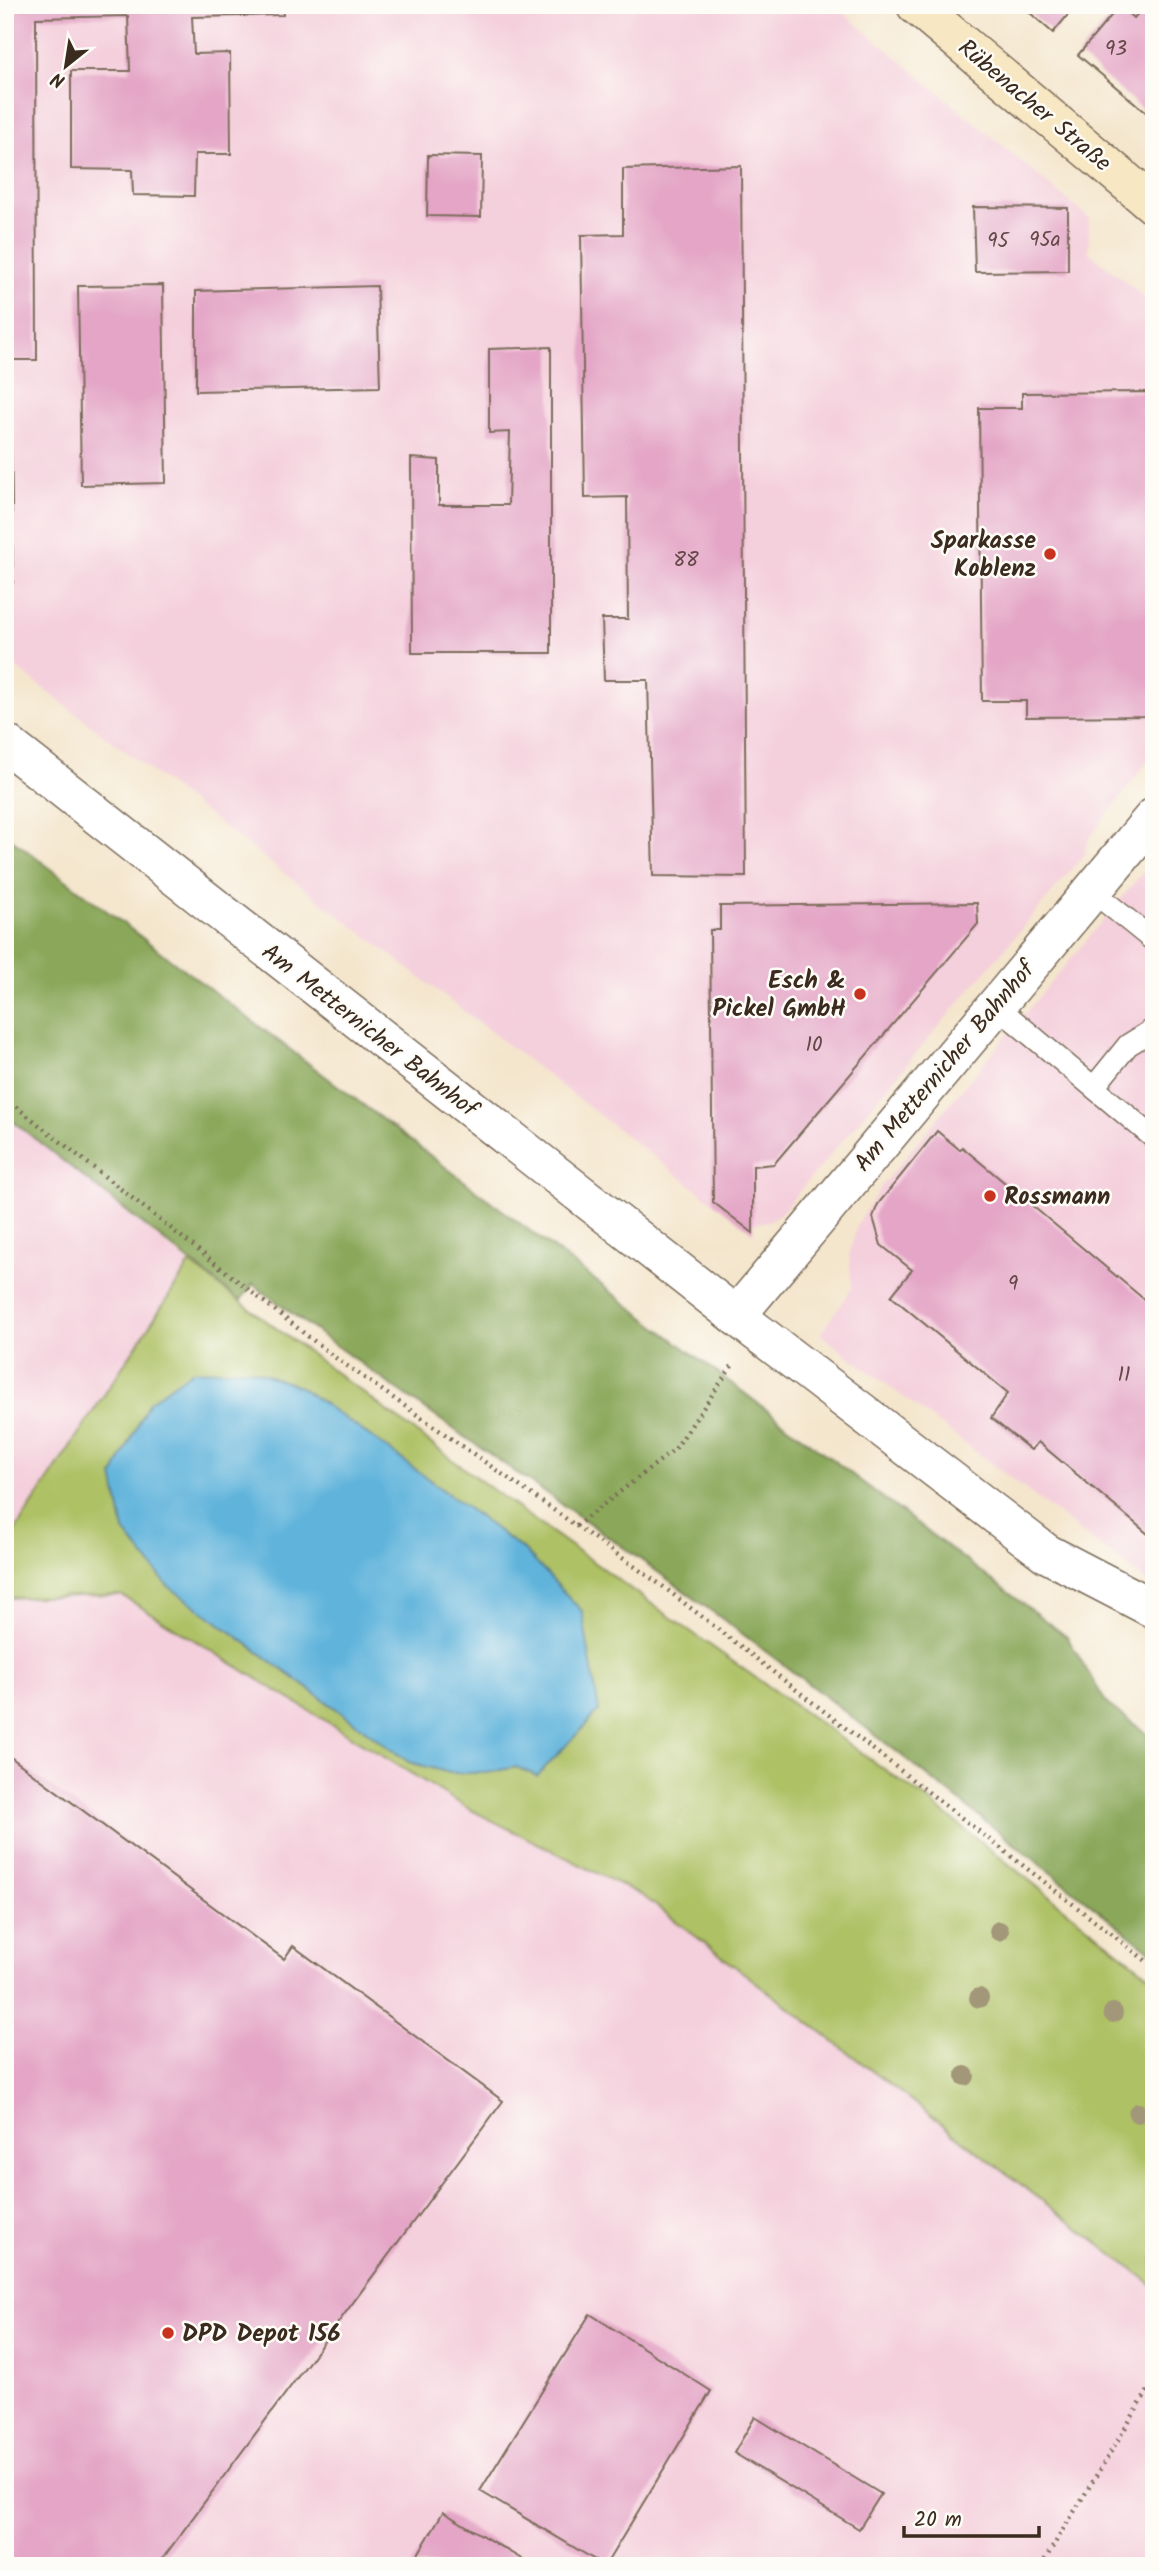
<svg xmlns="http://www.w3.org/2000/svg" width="1159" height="2571" font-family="Kalam,sans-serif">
<rect width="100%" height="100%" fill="#fdfcf7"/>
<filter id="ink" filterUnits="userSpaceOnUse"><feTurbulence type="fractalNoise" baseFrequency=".0143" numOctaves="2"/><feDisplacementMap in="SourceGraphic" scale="14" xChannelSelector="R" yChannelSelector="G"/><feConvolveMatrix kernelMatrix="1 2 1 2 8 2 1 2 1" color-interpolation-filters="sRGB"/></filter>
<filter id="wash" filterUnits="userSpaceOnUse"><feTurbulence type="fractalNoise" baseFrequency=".00686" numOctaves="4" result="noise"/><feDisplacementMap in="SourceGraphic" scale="28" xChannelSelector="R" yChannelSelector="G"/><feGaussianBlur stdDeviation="1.57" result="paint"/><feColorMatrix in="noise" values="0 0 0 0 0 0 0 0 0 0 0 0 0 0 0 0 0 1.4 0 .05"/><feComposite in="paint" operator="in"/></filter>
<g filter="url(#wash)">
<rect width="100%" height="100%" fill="#f4e6cd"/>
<g fill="#f4cfdc">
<path d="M5,5H834L1089,218V252L1154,305V753L1089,839L1083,856L781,1213L769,1221L752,1224L753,1233L5,659Z"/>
<path d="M1154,859V1587L820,1334L852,1288L849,1256L857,1225L882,1185Z"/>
<path d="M5,1115L190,1264L5,1546Z"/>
<path d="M121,1595L469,1809L643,1896L1154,2286V2566H5V1598Z"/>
</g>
<path fill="#aec165" stroke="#747642" stroke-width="2" fill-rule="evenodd" d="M190,1264L520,1510L929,1801L1154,1979V2286L643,1896L469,1809L121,1595L5,1598V1546ZM250,1369L300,1387L388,1449L526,1552L516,1767C474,1776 449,1773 409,1762L167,1585Z"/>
<path fill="#8aa75a" stroke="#62683c" stroke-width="2" d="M5,834L1067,1637L1107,1704L1154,1739V1954C991,1826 830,1696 662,1575C526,1477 386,1386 253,1284L240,1301L5,1115Z"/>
<path fill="#60b4dc" stroke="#4e6f7d" stroke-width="2" d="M250,1369L300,1387L388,1449L526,1552L582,1611L599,1711L537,1776L516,1767L487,1773H450L409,1762L167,1585L124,1531L113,1476L149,1402L192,1371Z"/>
<g id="blocks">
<g fill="#e4a5c6">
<path d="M5,5H283V15L192,17L194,54L230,53L231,154H195L194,196L133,195L132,170L71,169V71H130L128,16L36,18L37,360H10L13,583H5Z"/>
<path d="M1021,5H1076L1053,33Z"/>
<path d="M1120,5L1134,18L1145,5H1154V119L1078,55Z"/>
<path d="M428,155L482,156L481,217L427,216Z"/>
<path d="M741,166L746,877L653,876L648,680H604L602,619H628L627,497L585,498L581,235L623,234V169Z"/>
<path d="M973,207L1068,208V271L975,272Z"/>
<path d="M163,285L166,483L81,485L78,286Z"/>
<path d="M377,286L380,387L196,391V291Z"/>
<path d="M551,347V653H412L411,458L439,460V505H508L510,432L489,433V349Z"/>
<path d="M1151,392L1154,716L1026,717V701H982L979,408H1022V393Z"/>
<path d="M977,903L978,924L774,1164L753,1166V1233L713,1202L710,930H720V906Z"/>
<path d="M937,1131L960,1150L962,1147L1152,1306L1154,1304V1539L1038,1442L1031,1450L991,1418L1008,1393L891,1296L912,1270L881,1245L873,1217L878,1204Z"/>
<path d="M5,1753L284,1959L293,1946L503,2101L157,2566H5Z"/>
<path d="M590,2314L711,2391L605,2566L480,2491Z"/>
<path d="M755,2417L881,2494L859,2529L734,2453Z"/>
<path d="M443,2512L533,2566H411Z"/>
</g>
</g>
</g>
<g filter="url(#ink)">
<use href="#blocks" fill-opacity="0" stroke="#7c6c5b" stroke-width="2"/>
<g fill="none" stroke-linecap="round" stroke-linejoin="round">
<defs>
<g id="lane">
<path d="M1091,890L1154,941"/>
<path d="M994,1004L1154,1138"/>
<path d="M1094,1087L1128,1045L1154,1029"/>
</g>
<g id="street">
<path d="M5,743L736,1316L1046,1553L1154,1609"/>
<path d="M736,1316L1154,817"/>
</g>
<path id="secondary" d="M916,5L1154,205"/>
</defs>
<use href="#lane" stroke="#7c6c5b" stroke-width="24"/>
<use href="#street" stroke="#7c6c5b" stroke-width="41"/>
<use href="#secondary" stroke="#7c6c5b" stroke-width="41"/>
<g stroke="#7c6c5b" stroke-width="4.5" stroke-dasharray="2 5" stroke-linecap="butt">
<path d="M5,1098L333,1356L661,1585L1154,1967"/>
<path d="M576,1526L675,1449L732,1366"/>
<path d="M1041,2566L1154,2381"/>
</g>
<use href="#lane" stroke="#fff" stroke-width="21"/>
<use href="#street" stroke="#fff" stroke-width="38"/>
<use href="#secondary" stroke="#f8e7c3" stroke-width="38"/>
</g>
<g fill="#a29778">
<circle cx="999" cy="1931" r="10"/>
<circle cx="979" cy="1998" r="10"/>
<circle cx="1113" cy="2013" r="10"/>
<circle cx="965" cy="2076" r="10"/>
<circle cx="1138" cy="2113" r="10"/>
</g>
</g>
<g fill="#c8321e" stroke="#fdfcf7" stroke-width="2.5">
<circle cx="1050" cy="554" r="7"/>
<circle cx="860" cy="994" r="7"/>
<circle cx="990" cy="1196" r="7"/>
<circle cx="168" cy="2333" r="7"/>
</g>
<g text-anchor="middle" stroke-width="5" stroke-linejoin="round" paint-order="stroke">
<g font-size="21" fill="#654948">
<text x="1116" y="55">93</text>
<text x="1045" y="246">95a</text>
<text x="998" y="247">95</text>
<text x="686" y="566">88</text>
<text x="814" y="1051">10</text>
<text x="1013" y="1290">9</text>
<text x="1124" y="1381">11</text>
</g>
<g font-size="24" fill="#3b2a1e" stroke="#fdfcf7">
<text transform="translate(1035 105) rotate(40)" y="8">Rübenacher Straße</text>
<text transform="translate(370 1030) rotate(38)" y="8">Am Metternicher Bahnhof</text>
<text transform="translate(944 1066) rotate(-50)" y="8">Am Metternicher Bahnhof</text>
</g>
<g font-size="24" font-weight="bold" fill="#3b2a1e" stroke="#fdfcf7" text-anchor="end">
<text x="1036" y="548">Sparkasse<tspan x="1036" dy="28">Koblenz</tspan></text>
<text x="846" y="988">Esch &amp;<tspan x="846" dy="28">Pickel GmbH</tspan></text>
<text x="1004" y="1204" text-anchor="start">Rossmann</text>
<text x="182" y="2341" text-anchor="start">DPD Depot 156</text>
</g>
</g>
<rect width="1159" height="2571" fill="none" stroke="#fdfcf7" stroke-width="28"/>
<g transform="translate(66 66) rotate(210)" stroke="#fdfcf7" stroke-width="5" paint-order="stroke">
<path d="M0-5L12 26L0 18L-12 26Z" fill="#3b2a1e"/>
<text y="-10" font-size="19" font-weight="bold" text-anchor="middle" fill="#3b2a1e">N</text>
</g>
<path d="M904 2526v10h135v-10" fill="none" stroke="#3b2a1e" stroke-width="3.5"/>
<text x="914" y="2526" font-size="21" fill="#3b2a1e" stroke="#fdfcf7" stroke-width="5" paint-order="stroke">20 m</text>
</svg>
